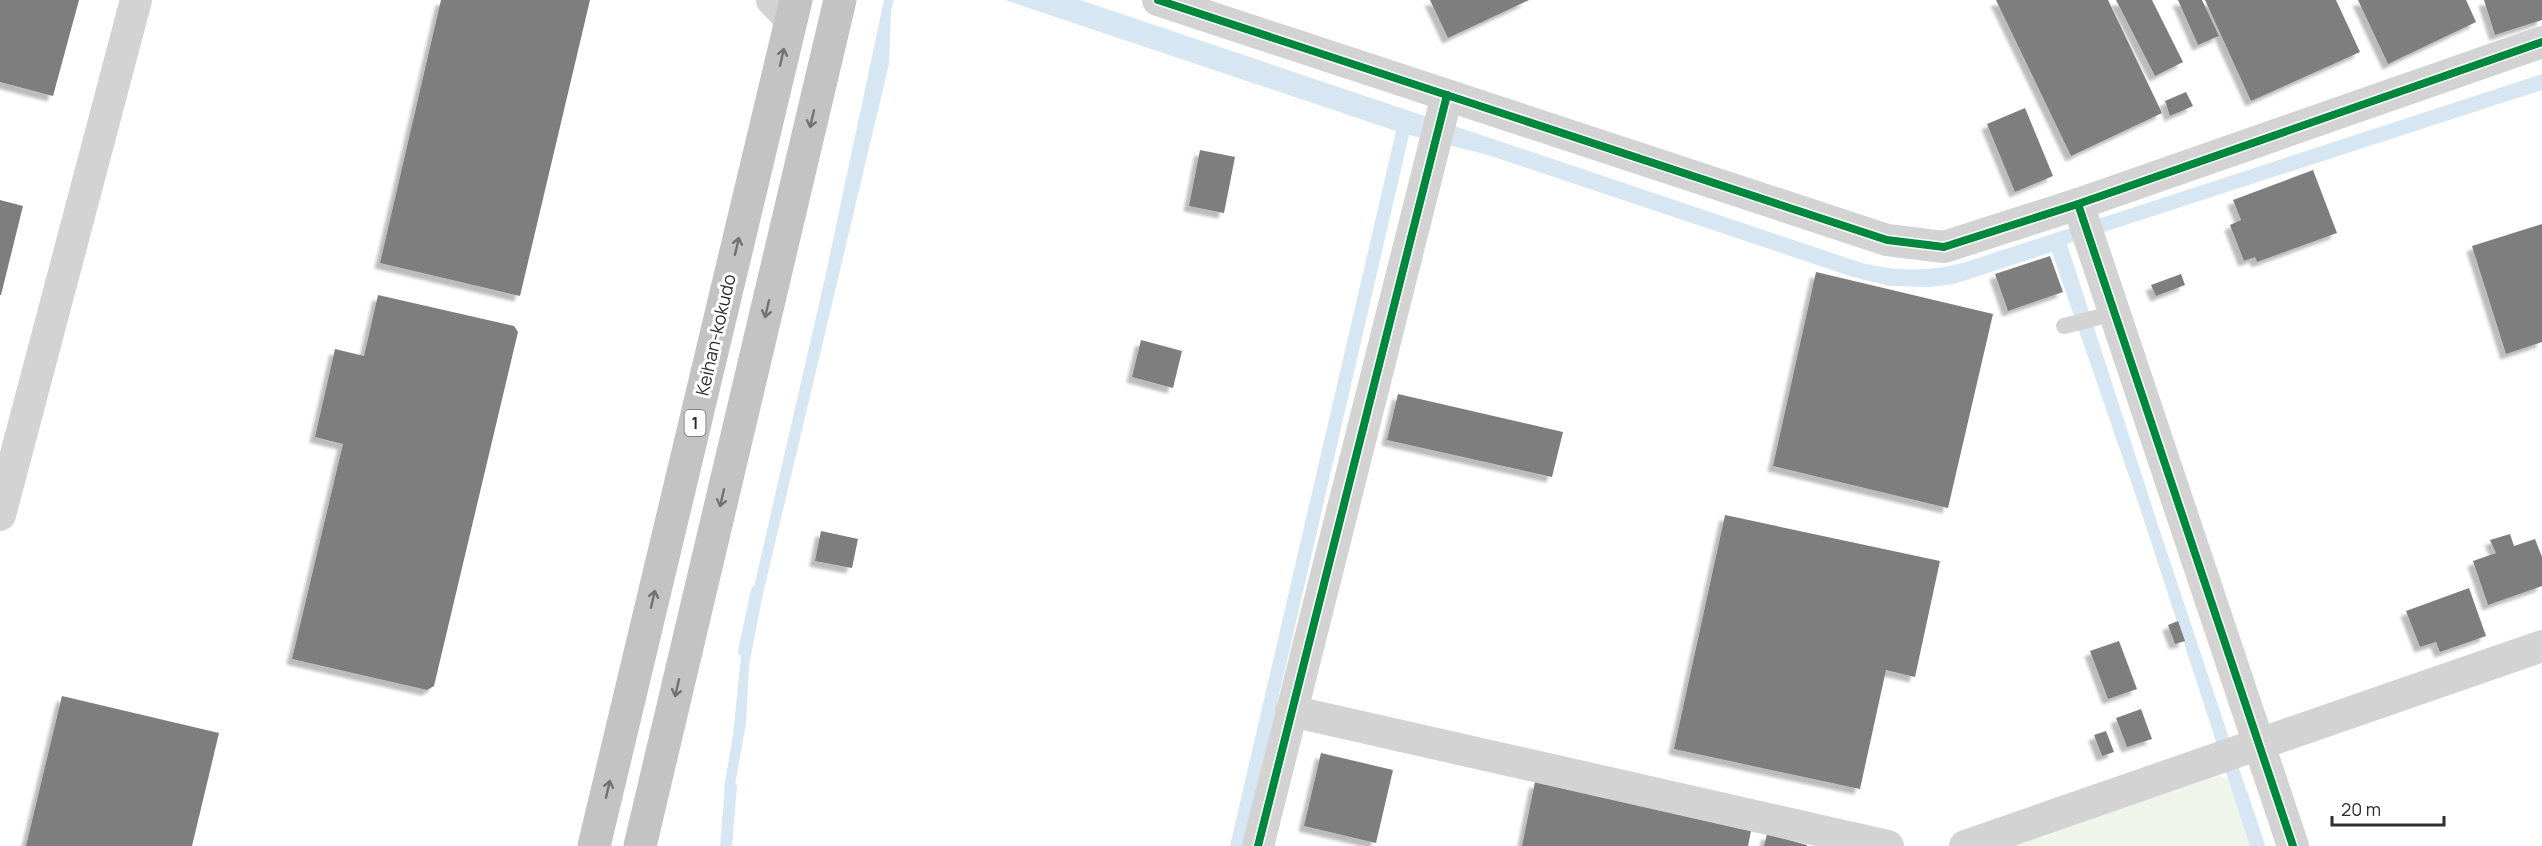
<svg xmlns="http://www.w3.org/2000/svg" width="2542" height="846" font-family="Manrope,sans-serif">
<defs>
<filter id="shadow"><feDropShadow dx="-5.5" dy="5.5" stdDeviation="1.5" flood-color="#0004"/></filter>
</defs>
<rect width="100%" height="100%" fill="#fff"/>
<path fill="#f0f5eb" d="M2220,775L2248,792L2266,846H2006Z"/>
<g fill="#d6e7f3">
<path d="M884,0H894L891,11L889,64L762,598L749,666L746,723L732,802L726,801L724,788L733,735L741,657L754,614V587L825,278Z"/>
<path d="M1005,0H1080L1859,262C1896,272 1929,272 1966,262L2542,74V90L2067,244L2156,519L2265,846H2250L2140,508L2052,252L1954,284L1929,287L1890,286L1853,277L1488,155L1409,135L1244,846H1230L1396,131Z"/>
</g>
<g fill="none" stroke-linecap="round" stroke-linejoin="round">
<g stroke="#d6e7f3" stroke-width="12">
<path d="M744,651L757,591"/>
<path d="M726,846L731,787"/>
</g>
</g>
<g fill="#7e7e7e" filter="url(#shadow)">
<path d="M0,0H79L53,96L0,82Z"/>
<path d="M441,0H590L520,296L380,263Z"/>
<path d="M1430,0H1529L1448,38Z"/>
<path d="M1996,0H2108L2162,113L2071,156Z"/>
<path d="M2116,0H2152L2183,62L2155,76Z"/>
<path d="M2178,0H2202L2219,36L2198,45Z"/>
<path d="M2205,0H2336L2360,52L2251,101Z"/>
<path d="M2358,0H2466L2476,22L2388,64Z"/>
<path d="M2484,0H2542V20L2495,35Z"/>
<path d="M2186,92L2193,106L2170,116L2165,101Z"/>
<path d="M2025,108L2053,176L2015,192L1987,124Z"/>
<path d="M1200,150L1235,157L1224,213L1189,206Z"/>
<path d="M2313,170L2337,233L2257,262L2255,257L2244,261L2230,225L2241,220L2233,200Z"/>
<path d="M0,200L23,206L1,295H0Z"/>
<path d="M2542,224V342L2506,354L2472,246Z"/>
<path d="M2050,256L2063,292L2008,311L1995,274Z"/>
<path d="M1816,272L1993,314L1948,508L1773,466Z"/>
<path d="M2181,274L2185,285L2156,296L2151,285Z"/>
<path d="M378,295L514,326L518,332L434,686L427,690L292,659L343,444L315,437L335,349L364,356Z"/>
<path d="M1141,340L1182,351L1173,388L1132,377Z"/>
<path d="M1398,394L1563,432L1552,477L1387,440Z"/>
<path d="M1725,515L1940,561L1915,677L1886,670L1860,789L1674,749Z"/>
<path d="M821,531L858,539L852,568L815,561Z"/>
<path d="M2510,534L2514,546L2535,539L2542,557V586L2488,605L2473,561L2496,553L2490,540Z"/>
<path d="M2469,588L2486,636L2440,652L2436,642L2420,647L2406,611Z"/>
<path d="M2178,621L2185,641L2175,644L2168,625Z"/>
<path d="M2119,641L2137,689L2108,699L2090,651Z"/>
<path d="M62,696L219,733L192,846H26Z"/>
<path d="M2141,709L2152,739L2127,747L2116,718Z"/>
<path d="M2106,731L2114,752L2102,756L2094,735Z"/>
<path d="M1321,753L1393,770L1376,843L1304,826Z"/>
<path d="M1535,782L1751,831L1748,846H1522Z"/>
<path d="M1767,834L1807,845V846H1764Z"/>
</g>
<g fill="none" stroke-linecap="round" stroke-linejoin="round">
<path stroke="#d3d3d3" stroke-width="16" d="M2064,326L2115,313"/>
<g stroke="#d3d3d3" stroke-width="32">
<path d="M772,0L791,20"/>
<path d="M1158,0L1887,240L1944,247L2078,204L2542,42"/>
<path d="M2078,204L2293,846"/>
<path d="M0,515L136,0"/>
<path d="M1291,711L1888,846"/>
<path d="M1258,846L1447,95"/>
<path d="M1965,846L2542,646"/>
</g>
<g stroke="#c3c3c3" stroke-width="33">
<path d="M594,846L796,0"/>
<path d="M640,846L840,0"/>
</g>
<defs>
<g id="cycleway">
<path d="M1158,0L1887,240L1944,247L2078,204L2542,42"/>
<path d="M2078,204L2293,846"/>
<path d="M1258,846L1447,95"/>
</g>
</defs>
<use href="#cycleway" stroke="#fff" stroke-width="11"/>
<use href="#cycleway" stroke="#00873e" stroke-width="8"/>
</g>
<defs><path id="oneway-shaft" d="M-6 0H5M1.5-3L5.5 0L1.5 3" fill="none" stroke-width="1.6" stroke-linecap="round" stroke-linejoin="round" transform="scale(1.5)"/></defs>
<g stroke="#717171">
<use href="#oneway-shaft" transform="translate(782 57) rotate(-77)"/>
<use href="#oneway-shaft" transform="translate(812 119) rotate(103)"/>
<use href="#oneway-shaft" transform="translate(737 246) rotate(-77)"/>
<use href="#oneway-shaft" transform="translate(767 309) rotate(103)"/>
<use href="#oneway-shaft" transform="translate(722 498) rotate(103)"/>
<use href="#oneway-shaft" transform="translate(653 599) rotate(-77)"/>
<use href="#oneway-shaft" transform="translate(677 688) rotate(103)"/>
<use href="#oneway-shaft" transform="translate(608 789) rotate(-77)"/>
</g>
<g text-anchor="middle" stroke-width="6" stroke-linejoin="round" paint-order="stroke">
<rect fill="#fff" stroke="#6d6d6d" stroke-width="1.5" x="684.5" y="410" width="21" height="26" rx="4.5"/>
<g font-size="16" font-weight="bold" fill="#2e2e2e">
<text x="695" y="429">1</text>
</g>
<g font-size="18" fill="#2e2e2e" stroke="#fff">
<text transform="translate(716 335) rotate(-77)" y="6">Keihan-kokudo</text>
</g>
</g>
<path d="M2332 816v9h112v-9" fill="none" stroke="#2e2e2e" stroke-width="3"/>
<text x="2341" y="816" font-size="18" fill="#2e2e2e" stroke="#ffffff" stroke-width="4.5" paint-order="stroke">20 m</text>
</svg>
